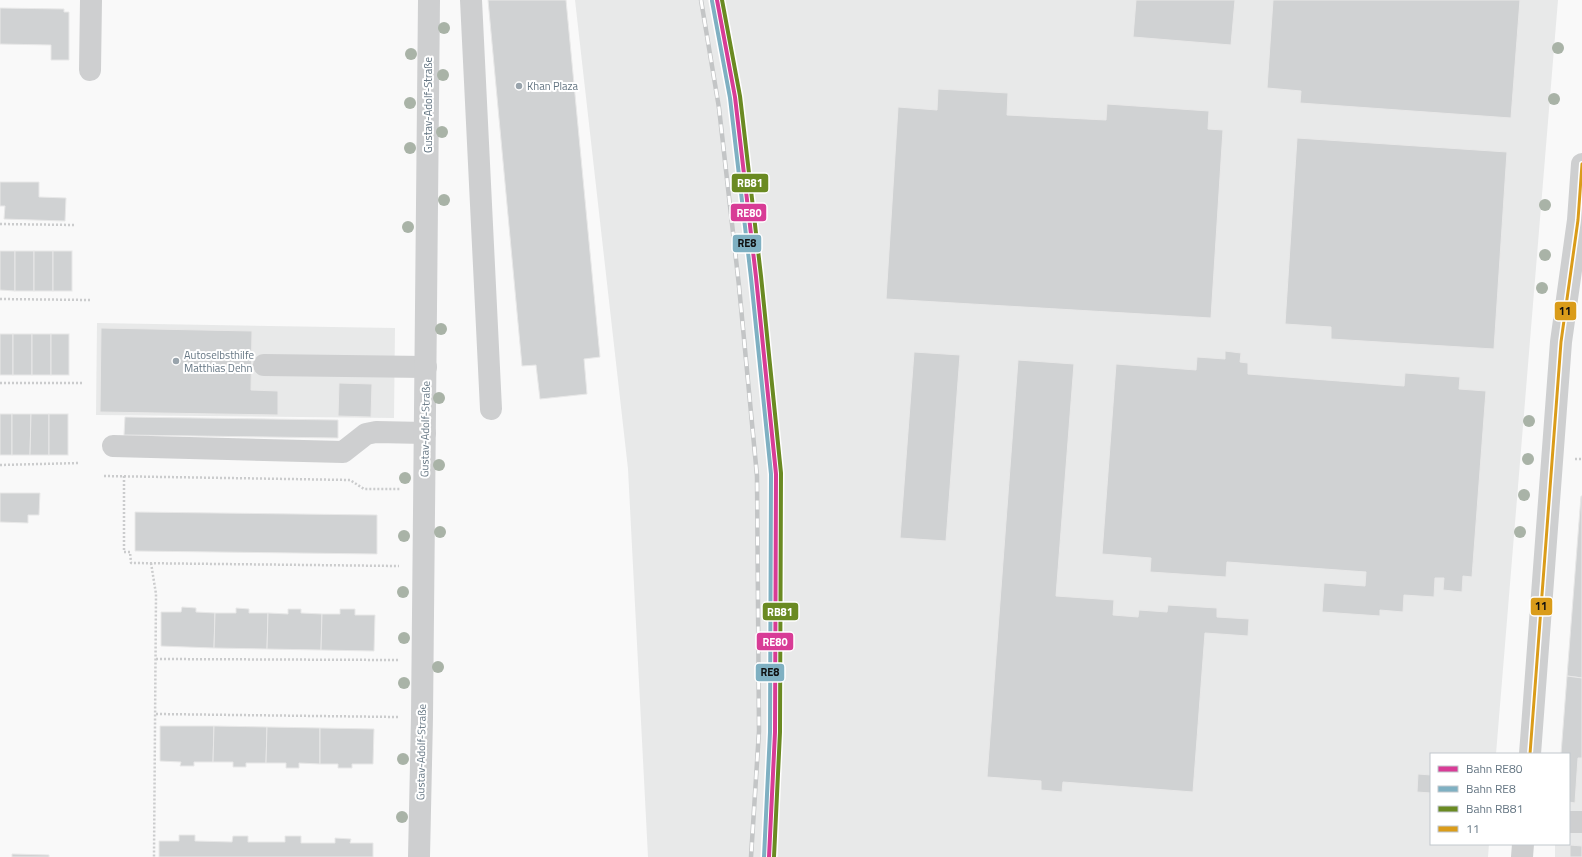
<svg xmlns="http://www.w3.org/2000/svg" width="1582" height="857" font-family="'Titillium Web',sans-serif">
<rect width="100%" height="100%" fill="#f9f9f9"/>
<g fill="#e8e9e9">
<path d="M575,0H1558L1496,754H1431V844H1489L1488,857H648L628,469Z"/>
<path d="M97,323L395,328L394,418L96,415Z"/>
<path d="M1581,496H1582V857H1555V844H1569V754H1562Z"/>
</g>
<g fill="#d0d2d3" stroke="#e8e8e8">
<path d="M488,0H566L600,357L584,359L587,394L540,399L536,365L522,366Z"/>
<path d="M1136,0H1235L1231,45L1133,37Z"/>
<path d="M1273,0H1520L1511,118L1300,103L1301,91L1267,88Z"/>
<path d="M0,8L64,9V12H69V60H51V45L0,44Z"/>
<path d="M938,89L1008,93L1007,115L1106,120L1107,104L1209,111L1208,129L1223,130L1211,318L886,299L898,107L937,110Z"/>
<path d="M1297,138L1507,152L1494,349L1331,339V327L1285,324Z"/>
<path d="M0,182H39V197L66,198L65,221L4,219L5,206H0Z"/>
<path d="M0,251H15V291L0,290Z"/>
<rect x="15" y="251" width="19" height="40"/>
<rect x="34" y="251" width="19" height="40"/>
<rect x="53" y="251" width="19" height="40"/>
<path d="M101,328L252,331L251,390L278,391V415L100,412Z"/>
<rect x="0" y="334" width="13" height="41"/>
<rect x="13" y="334" width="19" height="41"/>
<rect x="32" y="334" width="19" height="41"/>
<rect x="51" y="334" width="18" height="41"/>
<path d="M1225,351L1241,353L1240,362L1248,363V374L1404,386L1405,373L1460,377L1459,389L1486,391L1472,577L1463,576L1462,592L1443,590L1444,578H1435L1434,597L1404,595L1403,612L1380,610V616L1322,612L1324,583L1365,586L1366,572L1227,562L1226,577L1150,572L1151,558L1102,554L1116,364L1196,370L1197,357L1225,359Z"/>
<path d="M914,352L960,355L946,541L900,538Z"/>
<path d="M1018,360L1074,364L1056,596L1114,600L1113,615L1138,617L1139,610L1167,612L1168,605L1217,608V617L1249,619L1248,636L1205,633L1193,792L1063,782L1062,792L1041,790V781L987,777Z"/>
<path d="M339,383L372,384L371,417L338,416Z"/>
<rect x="0" y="414" width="12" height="41"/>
<path d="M12,414H31L30,455H12Z"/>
<path d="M31,414H49V455H30Z"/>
<rect x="49" y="414" width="19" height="41"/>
<path d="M125,417L338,420V438L124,435Z"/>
<path d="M0,493H40L39,515H28V523L0,522Z"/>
<path d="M1581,496H1582V678L1567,676Z"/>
<path d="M135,512L377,515V554L135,551Z"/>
<path d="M182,607L196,608V612L215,613L214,648L161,646V612H181Z"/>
<path d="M236,608L249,609V613H268L267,649L214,648L215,613H236Z"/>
<path d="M288,609H301V613L322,614L321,650L267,649L268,613L288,614Z"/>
<path d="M340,609H355V615H375L374,651L321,650L322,614H340Z"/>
<path d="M1567,676L1582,678V758H1578L1575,803L1569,802V754H1561Z"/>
<path d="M160,726H214L213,762H194V766H180L181,762L160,761Z"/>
<path d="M214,726L267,727L266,763H246V767H233V762H213Z"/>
<path d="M267,727L320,728V764L299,763V768H286V763H266Z"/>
<path d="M320,728L374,729L373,764H352V768H338V764H320Z"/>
<path d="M1418,774L1431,775V793L1417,792Z"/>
<path d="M179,835H195V841L232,842L233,836H248V842H285V836H301V843H335V838L351,839L350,843H373V857H159V841H179Z"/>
<path d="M1570,845L1582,846V857H1570Z"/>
<path d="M12,854L49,855V857H12Z"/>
</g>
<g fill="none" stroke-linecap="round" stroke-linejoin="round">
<g stroke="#cbcccd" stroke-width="2.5" stroke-dasharray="2 2" stroke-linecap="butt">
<path d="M0,224L74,225"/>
<path d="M0,299L90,300"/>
<path d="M0,383H84"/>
<path d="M1575,459H1582"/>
<path d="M0,465L80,463"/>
<path d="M104,476L350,480L364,489H401"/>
<path d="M124,476V552H130L131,563L399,566"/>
<path d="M151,563L156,594L154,857"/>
<path d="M156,659L398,660"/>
<path d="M156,714L398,717"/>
</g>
<g stroke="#cecfd0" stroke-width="22">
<path d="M471,0L491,409"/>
<path d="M90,70L91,0"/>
<path d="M264,365L426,367"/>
<path d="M113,446L343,452L366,434L376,432L425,433"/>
<path d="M1530,754L1561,342L1578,220L1582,164"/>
<path d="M1569,822H1582"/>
<path d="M419,857L422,717L429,0"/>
<path d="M1522,857L1523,844"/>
</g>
<defs>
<path id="rail" d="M701,0L719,108L739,286L757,476L759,731L751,857"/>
</defs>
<use href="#rail" stroke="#c3c5c6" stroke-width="4.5"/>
<use href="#rail" stroke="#fff" stroke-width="3" stroke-dasharray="9" stroke-linecap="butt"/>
<defs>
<path id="bus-1" d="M1530,754L1561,342L1578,220L1582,164"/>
</defs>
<use href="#bus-1" stroke="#fff" stroke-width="6"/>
<use href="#bus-1" stroke="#da9c1a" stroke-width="3"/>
<defs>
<path id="rail-1" d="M717,0L735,97L756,277L776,474L775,732L769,857"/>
<path id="rail-2" d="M712,1L730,98L751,278L771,474L770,732L764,857"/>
<path id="rail-3" d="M722,0L740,96L761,276L781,473L780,732L774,857"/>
</defs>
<use href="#rail-1" stroke="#fff" stroke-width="7"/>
<use href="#rail-2" stroke="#fff" stroke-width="7"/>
<use href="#rail-3" stroke="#fff" stroke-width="7"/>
<use href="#rail-1" stroke="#d83c96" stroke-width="4"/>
<use href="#rail-2" stroke="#7fb0c2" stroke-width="4"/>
<use href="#rail-3" stroke="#6a8a22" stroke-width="4"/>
</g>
<g fill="#a9b3a7">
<circle cx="444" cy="28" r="6"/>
<circle cx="1558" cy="48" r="6"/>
<circle cx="411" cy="54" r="6"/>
<circle cx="443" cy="75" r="6"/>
<circle cx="1554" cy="99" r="6"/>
<circle cx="410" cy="103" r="6"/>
<circle cx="442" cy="132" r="6"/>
<circle cx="410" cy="148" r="6"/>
<circle cx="444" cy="200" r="6"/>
<circle cx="1545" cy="205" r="6"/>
<circle cx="408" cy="227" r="6"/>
<circle cx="1545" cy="255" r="6"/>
<circle cx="1542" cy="288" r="6"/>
<circle cx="441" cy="329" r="6"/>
<circle cx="439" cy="398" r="6"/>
<circle cx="1529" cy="421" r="6"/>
<circle cx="1528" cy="459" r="6"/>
<circle cx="439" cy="465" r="6"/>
<circle cx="405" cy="478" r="6"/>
<circle cx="1524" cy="495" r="6"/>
<circle cx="440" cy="532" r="6"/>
<circle cx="1520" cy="532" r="6"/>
<circle cx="404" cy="536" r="6"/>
<circle cx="403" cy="592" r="6"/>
<circle cx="404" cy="638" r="6"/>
<circle cx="438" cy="667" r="6"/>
<circle cx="404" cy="683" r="6"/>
<circle cx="403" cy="759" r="6"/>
<circle cx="402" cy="817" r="6"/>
</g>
<g fill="#99a4ac" stroke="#fff" stroke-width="1.5">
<circle cx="519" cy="86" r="4"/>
<circle cx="176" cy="361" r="4"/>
</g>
<g text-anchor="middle" stroke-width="4" stroke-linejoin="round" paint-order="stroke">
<g font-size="11" fill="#657683" stroke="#fff" text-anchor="start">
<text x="527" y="90">Khan Plaza</text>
<text x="184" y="359">Autoselbsthilfe<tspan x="184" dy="13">Matthias Dehn</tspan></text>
</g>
<g font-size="11" fill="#657683" stroke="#fff">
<text transform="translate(428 105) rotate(-90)" y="4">Gustav-Adolf-Straße</text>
<text transform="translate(425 429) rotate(-89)" y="4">Gustav-Adolf-Straße</text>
<text transform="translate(421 752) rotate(-89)" y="4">Gustav-Adolf-Straße</text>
</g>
</g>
<g stroke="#fff" stroke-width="1.5">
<rect x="731" y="173" width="38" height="20" rx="4" fill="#6a8a22"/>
<rect x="730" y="203" width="37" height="19" rx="4" fill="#d83c96"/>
<rect x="732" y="234" width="30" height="19" rx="4" fill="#7fb0c2"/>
<rect x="1554" y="301" width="23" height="20" rx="4" fill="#da9c1a"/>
<rect x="1530" y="597" width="23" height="19" rx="4" fill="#da9c1a"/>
<rect x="762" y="602" width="37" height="19" rx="4" fill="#6a8a22"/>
<rect x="756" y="632" width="38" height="19" rx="4" fill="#d83c96"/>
<rect x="755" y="663" width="30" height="19" rx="4" fill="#7fb0c2"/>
</g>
<g font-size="11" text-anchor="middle" font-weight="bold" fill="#fff">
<text x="750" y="187">RB81</text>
<text x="749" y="217">RE80</text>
<text x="780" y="616">RB81</text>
<text x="775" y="646">RE80</text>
</g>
<g font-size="11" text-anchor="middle" font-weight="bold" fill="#111">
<text x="747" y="247">RE8</text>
<text x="1565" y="315">11</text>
<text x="1541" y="610">11</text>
<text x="770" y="676">RE8</text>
</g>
<rect x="1430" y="753" width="140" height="92" fill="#ffffff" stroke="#c1c8cd"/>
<rect x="1438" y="766" width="20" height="6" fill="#d83c96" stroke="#c1c8cd"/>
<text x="1466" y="773" font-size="12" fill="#657683">Bahn RE80</text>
<rect x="1438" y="786" width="20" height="6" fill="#7fb0c2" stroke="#c1c8cd"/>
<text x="1466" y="793" font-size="12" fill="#657683">Bahn RE8</text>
<rect x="1438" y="806" width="20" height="6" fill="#6a8a22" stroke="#c1c8cd"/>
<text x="1466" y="813" font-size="12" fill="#657683">Bahn RB81</text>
<rect x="1438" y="826" width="20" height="6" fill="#da9c1a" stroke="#c1c8cd"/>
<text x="1466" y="833" font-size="12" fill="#657683">11</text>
</svg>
